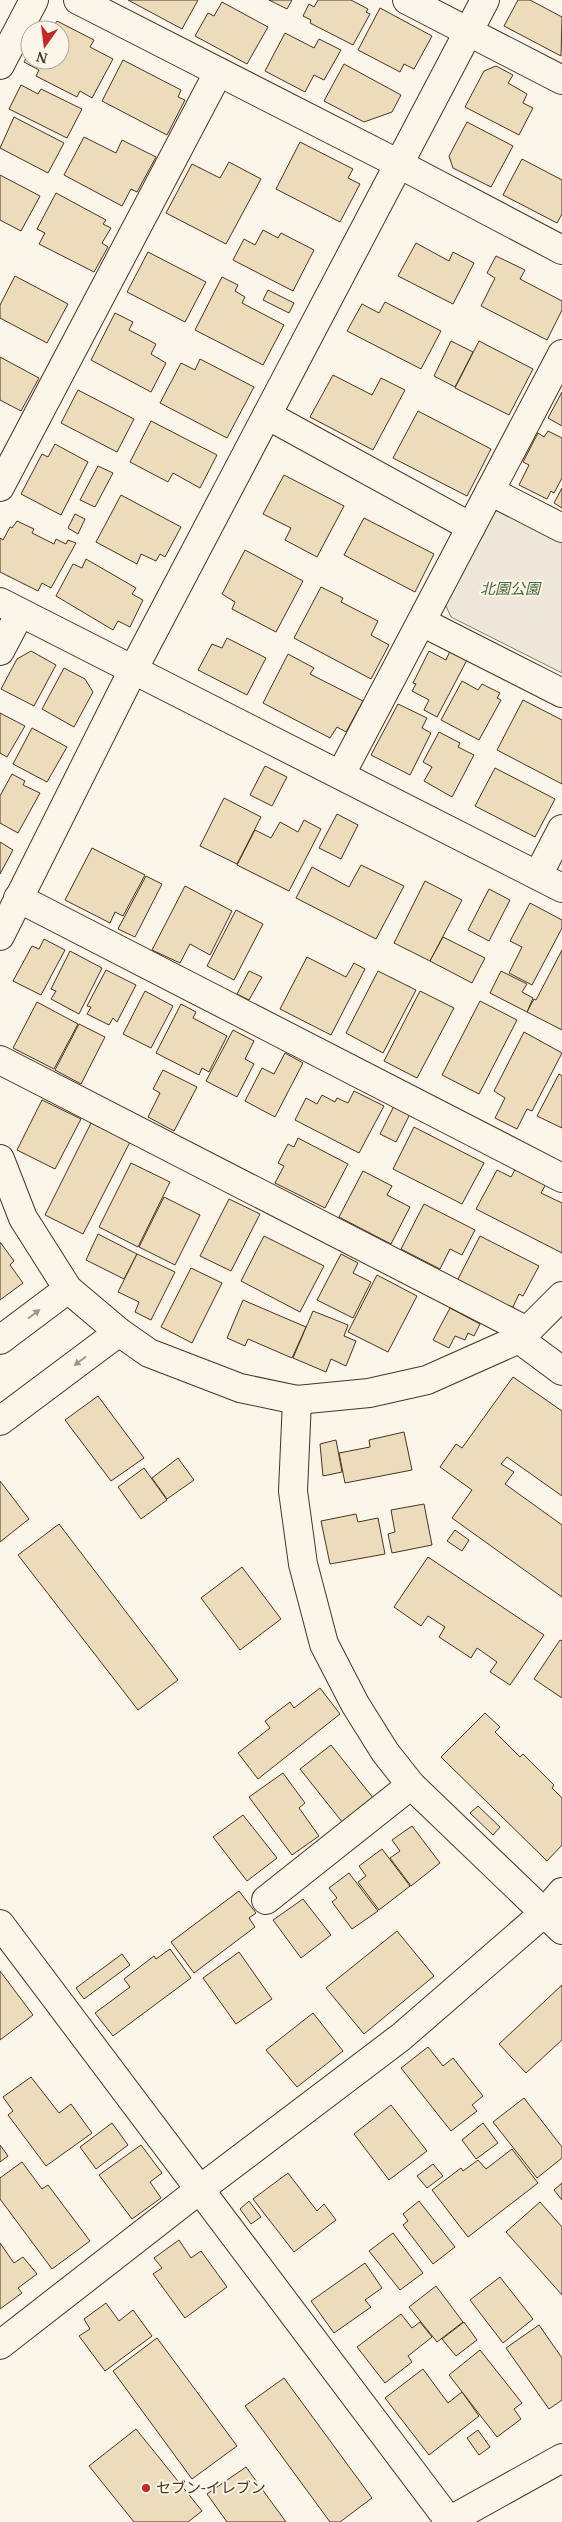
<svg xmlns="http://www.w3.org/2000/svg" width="562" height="2522" font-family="'Noto Serif','Noto Sans JP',serif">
<rect width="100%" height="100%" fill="#fbf6e9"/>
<path fill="#ede6d9" stroke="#887966" d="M503,507L562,538V673L451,617L445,604L490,515Z"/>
<g fill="#ecdcbc" stroke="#4a3520">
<path d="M128,0H198L182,29Z"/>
<path d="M269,0H292L287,9Z"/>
<path d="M318,0H351L368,9L366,12L370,14L353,45L310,23L311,20L303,16L309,4L314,7Z"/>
<path d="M518,0H530L562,17L561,56L504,26Z"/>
<path d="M222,2L268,27L247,64L195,36L208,13L214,16Z"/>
<path d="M380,8L432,36L414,69L404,64L400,72L358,50Z"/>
<path d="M57,21L94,40L90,47L113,59L92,98L80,91L77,97L36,76L39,70L24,62L30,51V60H60V30H41L45,23L53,27Z"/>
<path d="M285,33L314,48L319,39L341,50L324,80L314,75L305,92L265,71Z"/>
<path d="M123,60L181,90L178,97L185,100L167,135L102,101Z"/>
<path d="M344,64L401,95L392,112L364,122L324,101Z"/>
<path d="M496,66L513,75L508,83L527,94L523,103L533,108L519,135L465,107L484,71Z"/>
<path d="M21,85L38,94L41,89L82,109L67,138L9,109Z"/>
<path d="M14,117L64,143L48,173L0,148Z"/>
<path d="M467,122L513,146L491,187L453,168L449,156Z"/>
<path d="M84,137L116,153L122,140L156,157L137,192L131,189L122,206L64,175Z"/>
<path d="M300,142L353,169L348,178L360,184L340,222L276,189Z"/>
<path d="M522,159L562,180V214L557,223L503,195Z"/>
<path d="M229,162L261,179L226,244L166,213L192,164L220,178Z"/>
<path d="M0,175L40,196L21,231L0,220Z"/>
<path d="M56,193L106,220L103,224L111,228L102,243L108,247L94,272L39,244L45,233L37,229Z"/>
<path d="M263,230L278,238L281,233L314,250L293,291L233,260L244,239L255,245Z"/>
<path d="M416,243L449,261L453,252L474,263L453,304L398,276Z"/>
<path d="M148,252L206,282L185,322L127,292Z"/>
<path d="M496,256L525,270L520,279L562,301V310L547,340L481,306L495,278L487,273Z"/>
<path d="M15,276L68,304L47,343L0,318V305Z"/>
<path d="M222,277L238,285L235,291L245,297L242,303L284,325L263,365L195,330Z"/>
<path d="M268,290L294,303L289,313L263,300Z"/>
<path d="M385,302L441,331L421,369L347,331L362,304L379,313Z"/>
<path d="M115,313L133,322L129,330L156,344L151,354L166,363L151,392L91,360Z"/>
<path d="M451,341L473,352L455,387L434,376Z"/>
<path d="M479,341L533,369L509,415L455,388Z"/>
<path d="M0,357L39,378L21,411L0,400Z"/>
<path d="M200,359L254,387L227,438L160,403L181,363L195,370Z"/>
<path d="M333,375L372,395L381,378L405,390L373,450L310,417Z"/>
<path d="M78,390L134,419L117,452L61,423Z"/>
<path d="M562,392V426L548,418Z"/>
<path d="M418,411L491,449L467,496L393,458Z"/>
<path d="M151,421L217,455L200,488L173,473L168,482L130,462Z"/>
<path d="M548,431L562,438V478L554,493L551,491L547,499L519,485L529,465L523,462L538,433L544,437Z"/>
<path d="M55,444L88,462L61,515L21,494L42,454L48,457Z"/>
<path d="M98,466L113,473L95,507L80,500Z"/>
<path d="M284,475L344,506L317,557L285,540L291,528L263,514Z"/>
<path d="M562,488V508L554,503Z"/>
<path d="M121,495L181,527L165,557L160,554L156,561L141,554L137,564L96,542Z"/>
<path d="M75,514L85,519L78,534L68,528Z"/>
<path d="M364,518L434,554L415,592L344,555Z"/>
<path d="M17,521L34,529L32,533L54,544L56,539L66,544L68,540L76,543L51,588L42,583L38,591L0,572V538L3,540L10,527L12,528Z"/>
<path d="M245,550L303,581L276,632L232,609L235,602L222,594Z"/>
<path d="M86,559L136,588L132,594L143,600L130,627L118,621L113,630L56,596L73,564L82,568Z"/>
<path d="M321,587L343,598L341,602L378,621L371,635L389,645L371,679L294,638Z"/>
<path d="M227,638L266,658L247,695L198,670L212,644L222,648Z"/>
<path d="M31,651L56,665L34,706L1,689L17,659Z"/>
<path d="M429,651L446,660L450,651L467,660L437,717L424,710L429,700L412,691L416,684L413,683Z"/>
<path d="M288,654L314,668L310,674L363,701L346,732L337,727L330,738L263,703Z"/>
<path d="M64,668L85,679L93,692L74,727L42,709Z"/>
<path d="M462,681L478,690L482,684L500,693L497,698L501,700L479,740L441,720Z"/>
<path d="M523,700L562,720V784L497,750Z"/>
<path d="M398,704L427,718L422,728L431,733L410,775L371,755Z"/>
<path d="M0,713L25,726L7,757L0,753Z"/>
<path d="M32,728L67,747L47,782L13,764Z"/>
<path d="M439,732L460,743L458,747L474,755L452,797L424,781L432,767L423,762Z"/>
<path d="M265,766L287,777L272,806L250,795Z"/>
<path d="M495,768L555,799L535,837L475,806Z"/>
<path d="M12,774L25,781L23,785L40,793L18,833L0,823V796Z"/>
<path d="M224,798L261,817L237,864L200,846Z"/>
<path d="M337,814L358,825L341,859L319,848Z"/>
<path d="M304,820L321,829L289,891L237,865L255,830L271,838L280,822L298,832Z"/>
<path d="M0,842L13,850L0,874Z"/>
<path d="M92,848L145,875L123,916L115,912L110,923L65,900Z"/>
<path d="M361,865L404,886L376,939L296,898L312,867L349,887Z"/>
<path d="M146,876L162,884L135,937L118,929Z"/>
<path d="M425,881L462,900L430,961L394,943Z"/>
<path d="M185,886L232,911L210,955L190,944L180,963L152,950Z"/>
<path d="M489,889L510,900L489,941L468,930Z"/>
<path d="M530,903L562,920V928L532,985L509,973L522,947L510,941Z"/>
<path d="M236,910L263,924L234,980L207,966Z"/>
<path d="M443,937L485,958L472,983L430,961Z"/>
<path d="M44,939L65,950L41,995L13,981L32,946L39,949Z"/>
<path d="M562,950V1030L527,1012L534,999L536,1000Z"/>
<path d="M70,951L102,968L79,1014L51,999L56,991L51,989Z"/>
<path d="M307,957L346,977L354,963L365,969L331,1035L280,1009Z"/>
<path d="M106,970L136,985L117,1022L113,1018L109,1025L87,1014L91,1007L87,1006Z"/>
<path d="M249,971L262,977L249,1000L237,994Z"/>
<path d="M378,971L416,990L383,1053L346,1033Z"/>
<path d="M501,971L527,984L522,992L533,998L527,1012L490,993Z"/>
<path d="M145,991L173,1006L151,1048L123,1034Z"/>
<path d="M420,991L454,1008L417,1078L384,1061Z"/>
<path d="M480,1001L517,1020L479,1094L442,1075Z"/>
<path d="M37,1002L78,1024L54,1069L13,1048Z"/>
<path d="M181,1004L196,1012L193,1018L227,1036L209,1072L202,1068L199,1075L156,1053Z"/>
<path d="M79,1024L105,1037L81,1084L55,1070Z"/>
<path d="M233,1030L254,1041L245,1059L254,1064L237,1097L206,1081Z"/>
<path d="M524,1032L562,1053L532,1111L527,1109L517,1129L495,1118L505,1098L494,1091Z"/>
<path d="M285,1053L303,1063L275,1117L245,1101L262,1068L274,1074Z"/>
<path d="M163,1070L197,1087L174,1131L148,1117L160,1093L153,1089Z"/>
<path d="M559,1074L562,1076V1128L537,1116Z"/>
<path d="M354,1091L384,1106L359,1153L295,1120L306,1098L317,1104L322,1095L335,1102L337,1098L348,1103Z"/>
<path d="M42,1100L81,1119L55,1169L17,1150Z"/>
<path d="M394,1106L410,1114L396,1142L380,1134Z"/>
<path d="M91,1123L130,1142L83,1234L45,1215Z"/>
<path d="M414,1127L484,1163L462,1204L393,1169Z"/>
<path d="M298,1138L348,1164L325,1208L275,1183L284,1166L278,1163L288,1144L294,1147Z"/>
<path d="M131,1163L170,1182L138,1247L99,1227Z"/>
<path d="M516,1168L546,1184L541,1193L562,1203V1253L476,1209L497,1170L511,1177Z"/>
<path d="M363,1171L392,1186L387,1195L410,1207L391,1244L339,1217Z"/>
<path d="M164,1197L200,1215L175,1265L139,1247Z"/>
<path d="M229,1199L260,1214L231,1271L200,1256Z"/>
<path d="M424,1204L475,1230L462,1255L450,1249L440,1269L401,1249Z"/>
<path d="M98,1234L137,1254L124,1279L86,1260Z"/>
<path d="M264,1236L324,1266L300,1312L241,1281Z"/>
<path d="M480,1236L539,1266L523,1296L519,1294L512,1309L457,1281Z"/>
<path d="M0,1242L14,1261L10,1265L23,1283L0,1300Z"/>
<path d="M137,1254L175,1272L151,1320L135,1312L139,1302L118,1292Z"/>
<path d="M341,1254L358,1263L353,1273L371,1282L353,1318L317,1300Z"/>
<path d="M191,1268L222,1283L192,1343L161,1327Z"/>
<path d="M377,1275L417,1296L388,1352L348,1332Z"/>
<path d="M243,1300L306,1327L292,1358L248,1339L245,1346L227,1338Z"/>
<path d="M450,1308L480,1324L474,1336L468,1333L465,1340L455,1336L449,1348L433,1340Z"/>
<path d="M313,1311L348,1325L344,1336L356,1341L346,1366L331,1359L326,1372L293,1358Z"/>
<path d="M513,1377L562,1411V1496L507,1457L501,1464L514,1472L505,1484L562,1525V1597L452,1518L472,1490L440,1467L456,1444L462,1448Z"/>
<path d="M98,1396L144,1458L111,1481L65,1420Z"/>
<path d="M404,1432L412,1470L345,1483L339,1453L370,1447L369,1440Z"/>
<path d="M336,1440L342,1472L323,1476L320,1444Z"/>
<path d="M178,1458L194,1480L167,1499L152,1478Z"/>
<path d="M144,1468L167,1500L141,1519L118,1487Z"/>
<path d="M0,1481L29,1519L0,1542Z"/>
<path d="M424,1504L432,1545L392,1553L388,1534L395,1532L391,1510Z"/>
<path d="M356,1514L358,1522L378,1518L385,1554L330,1564L321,1521Z"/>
<path d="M59,1524L178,1680L138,1710L18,1555Z"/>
<path d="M455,1530L469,1540L462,1551L447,1541Z"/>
<path d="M428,1557L544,1635L510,1685L490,1672L497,1662L477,1648L471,1658L439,1637L445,1627L428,1616L421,1626L394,1607Z"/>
<path d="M242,1567L281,1619L240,1650L201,1598Z"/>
<path d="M560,1640L562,1641V1698L534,1679Z"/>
<path d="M320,1688L340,1714L258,1779L238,1753L270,1728L265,1721L290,1702L294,1708Z"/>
<path d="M485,1713L500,1727L495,1732L520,1757L523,1754L554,1785L552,1788L562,1798V1845L547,1861L441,1757Z"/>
<path d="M331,1745L374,1799L343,1823L300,1769Z"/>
<path d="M283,1773L305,1803L299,1808L319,1836L292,1855L249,1797Z"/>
<path d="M478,1806L500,1827L493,1835L470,1813Z"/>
<path d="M243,1815L277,1858L247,1881L213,1837Z"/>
<path d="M412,1826L440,1863L411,1886L390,1858L400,1851L392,1840Z"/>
<path d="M382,1849L410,1886L379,1910L358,1882L366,1876L359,1866Z"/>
<path d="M349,1873L378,1911L352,1929L332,1902L337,1898L329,1888Z"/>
<path d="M239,1891L256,1913L249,1918L255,1927L194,1973L171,1942Z"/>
<path d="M303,1899L331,1935L301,1958L273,1920Z"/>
<path d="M397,1931L434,1976L364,2034L326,1988Z"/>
<path d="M170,1949L191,1978L113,2036L95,2013L130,1987L124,1979L154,1956L156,1959Z"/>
<path d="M239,1952L272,1999L236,2024L203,1978Z"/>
<path d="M122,1954L130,1965L84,1999L76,1988Z"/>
<path d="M0,1971L33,2015L0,2040Z"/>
<path d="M562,1985V2040L526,2073L499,2044Z"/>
<path d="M313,2013L343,2051L297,2087L266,2050Z"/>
<path d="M428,2047L443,2066L453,2058L483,2096L472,2105L477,2111L451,2131L401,2068Z"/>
<path d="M31,2077L59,2113L71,2104L92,2133L46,2166L8,2115L13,2111L3,2097Z"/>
<path d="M524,2098L562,2147V2158L537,2178L493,2122Z"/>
<path d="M391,2105L427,2151L389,2180L354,2134Z"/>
<path d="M112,2123L128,2145L96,2169L80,2147Z"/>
<path d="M483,2123L498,2143L476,2159L462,2140Z"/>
<path d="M0,2145L8,2156L0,2162Z"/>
<path d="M141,2145L162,2173L150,2182L161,2198L132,2219L99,2175Z"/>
<path d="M512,2149L538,2183L468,2237L432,2190L461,2168L463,2171L478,2160L486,2169Z"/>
<path d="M22,2162L42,2189L48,2185L90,2241L52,2269L0,2199V2178Z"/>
<path d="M433,2164L443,2176L427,2188L417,2176Z"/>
<path d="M288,2173L317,2211L324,2204L336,2220L294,2252L253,2199Z"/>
<path d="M562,2183V2200L554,2190Z"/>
<path d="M249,2201L261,2217L251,2224L240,2209Z"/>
<path d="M419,2201L455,2247L433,2264L403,2225L408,2221L403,2214Z"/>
<path d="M540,2202L562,2227V2295L506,2232Z"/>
<path d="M393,2233L423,2273L400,2290L369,2251Z"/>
<path d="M179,2240L191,2258L201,2251L227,2287L185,2318L153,2274L162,2268L154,2258Z"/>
<path d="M0,2243L14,2263L23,2257L37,2274L18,2288L22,2293L0,2309Z"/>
<path d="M365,2263L382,2288L365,2300L371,2307L334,2333L311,2301Z"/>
<path d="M500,2277L533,2319L503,2343L470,2300Z"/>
<path d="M436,2286L463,2322L437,2342L409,2307Z"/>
<path d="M106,2303L119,2321L133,2310L152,2336L105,2371L79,2336L90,2329L84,2319Z"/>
<path d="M401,2314L412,2328L420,2322L432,2337L408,2356L412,2362L385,2383L357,2347Z"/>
<path d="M464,2322L477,2340L456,2356L442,2339Z"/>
<path d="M539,2325L562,2358V2400L549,2409L506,2348Z"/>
<path d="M157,2338L237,2446L192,2479L113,2371Z"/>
<path d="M480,2350L522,2403L514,2409L521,2419L497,2437L449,2375Z"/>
<path d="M423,2369L448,2403L462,2392L479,2416L429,2455L385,2398Z"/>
<path d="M284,2378L372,2498L340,2522H330L245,2406Z"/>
<path d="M136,2429L202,2511L188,2522H134L89,2466Z"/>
<path d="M478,2430L490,2447L479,2455L467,2438Z"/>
<path d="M246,2467L286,2522H227L207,2494Z"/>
</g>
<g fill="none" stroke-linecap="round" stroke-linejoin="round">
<defs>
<g id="minor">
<path d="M78,0L399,164L562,250"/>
<path d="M407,0L562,80"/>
<path d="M0,65L34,0"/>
<path d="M267,415L471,527"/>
<path d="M0,487L218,73"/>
<path d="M490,491L562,528"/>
<path d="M0,602L562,888"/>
<path d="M422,622L562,693"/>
<path d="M0,651L20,613"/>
<path d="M341,774L562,354"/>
<path d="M538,875L562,829"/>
<path d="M18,898L562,1178"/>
<path d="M0,936L133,670L485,0"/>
<path d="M0,1060L527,1331"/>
<path d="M0,1159L23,1218L68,1289L119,1332L149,1353L240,1388L297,1400L369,1393L427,1380L519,1339L562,1296"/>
<path d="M519,1339L562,1371"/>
<path d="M0,1340L68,1289"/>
<path d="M297,1400L293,1491L303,1564L324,1644L355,1704L385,1752L411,1785L562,1930"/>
<path d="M0,1421L119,1332"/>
<path d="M266,1900L411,1785"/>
<path d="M0,1924L450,2522"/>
<path d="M0,2345L199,2190L401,2037L544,1913L562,1892"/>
<path d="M447,2522L562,2458"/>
</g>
</defs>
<use href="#minor" stroke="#4a3520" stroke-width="30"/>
<use href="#minor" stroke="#fbf6e9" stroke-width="28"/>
</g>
<defs><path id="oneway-solid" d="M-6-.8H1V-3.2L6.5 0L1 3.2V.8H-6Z" transform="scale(1.25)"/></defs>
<g fill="#a29684">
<use href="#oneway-solid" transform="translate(34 1314) rotate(-37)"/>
<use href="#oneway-solid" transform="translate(80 1361) rotate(143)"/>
</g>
<circle fill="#c62828" stroke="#fbf6e9" stroke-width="2" cx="146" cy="2488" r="5"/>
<g text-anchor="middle" stroke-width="4" stroke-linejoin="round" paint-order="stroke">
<g font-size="15" font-style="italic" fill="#436837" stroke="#fbf6e9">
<text x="510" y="594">北園公園</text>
</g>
<g font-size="15" fill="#4a3520" stroke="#fbf6e9" text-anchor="start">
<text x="156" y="2493">セブン-イレブン</text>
</g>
</g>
<g transform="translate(45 45) rotate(194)"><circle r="24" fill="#fbf6e9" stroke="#b4a999"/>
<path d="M0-4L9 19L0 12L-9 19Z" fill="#c62828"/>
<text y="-8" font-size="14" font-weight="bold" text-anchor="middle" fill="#4a3520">N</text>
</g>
</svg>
